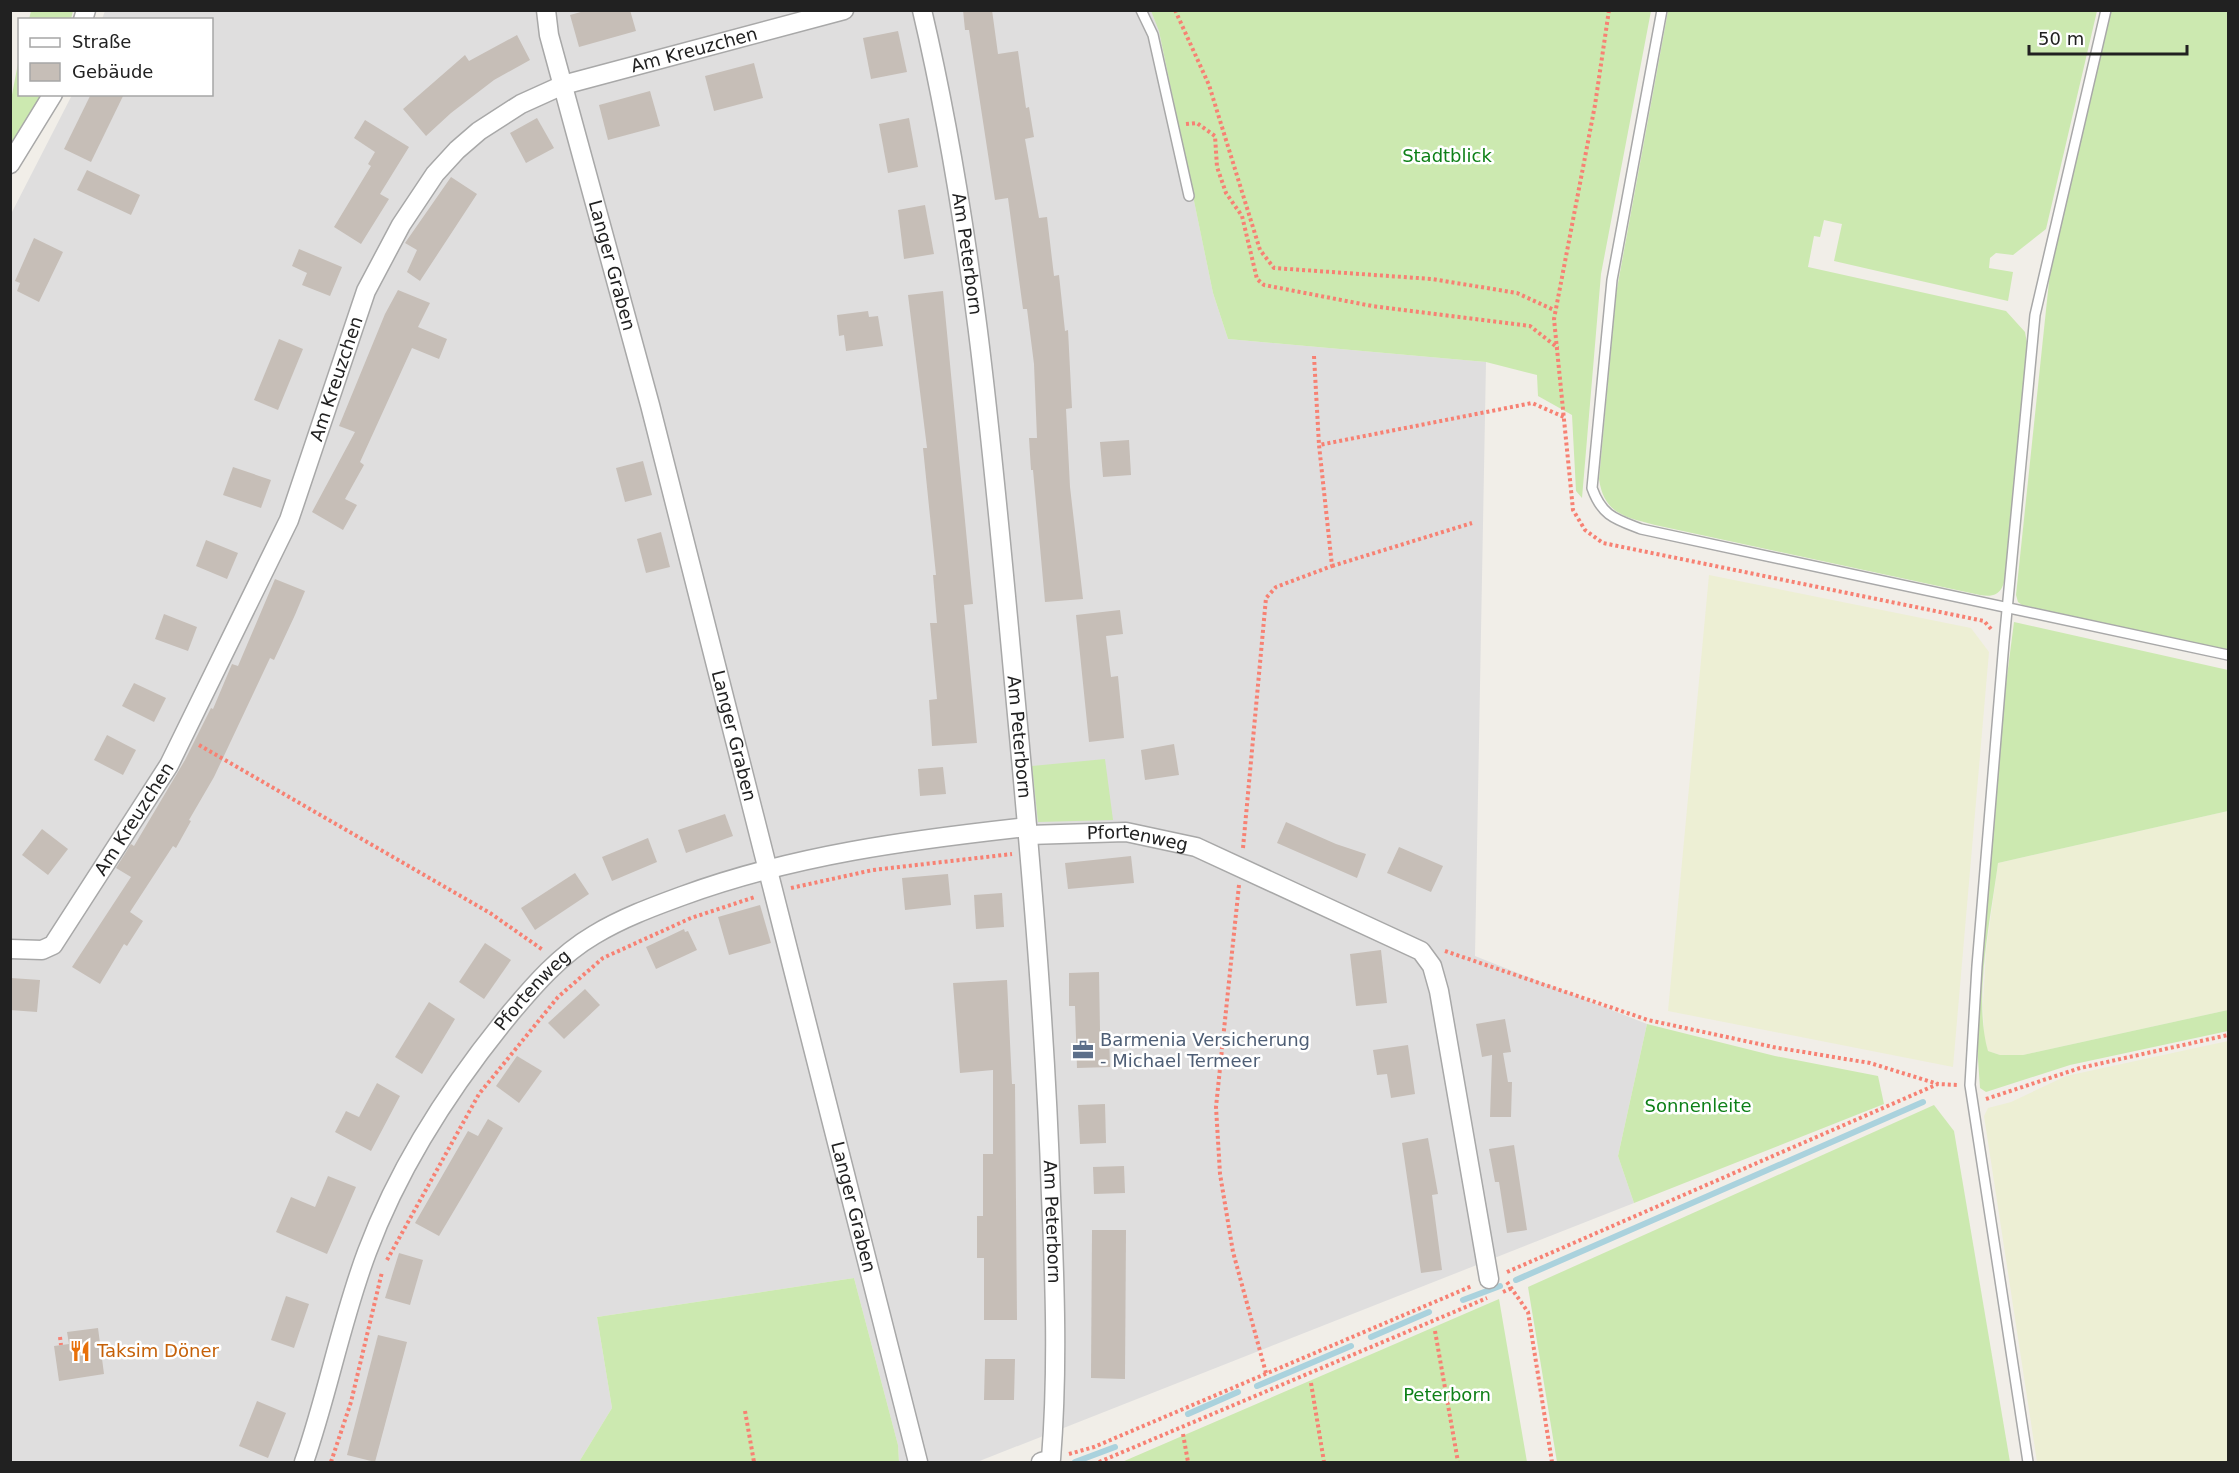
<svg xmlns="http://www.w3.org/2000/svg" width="2239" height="1473" font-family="'DejaVu Sans',sans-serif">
<rect width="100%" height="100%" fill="#f1eee8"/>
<path fill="#dfdede" d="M105,11H1151L1159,30L1213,293L1228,339L1486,362L1475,956L1647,1024L1618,1156L1634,1203L977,1462H899L898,1445L854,1278L597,1317L612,1408L579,1462H11V214L72,95L212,94V20L102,19Z"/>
<g fill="#edefd4">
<path d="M1709,575L1971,628L1989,652L1953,1067L1668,1011Z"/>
<path d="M2228,811V1010L2023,1055H2000L1988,1051L1984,1038L1983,1006L1986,952L1998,863Z"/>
<path d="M2228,1041V1462H2037L1984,1116L1988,1108L2011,1102L2066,1076Z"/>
</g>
<g fill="#cce9b0">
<path d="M31,11V10L73,11L71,19H29Z"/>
<path d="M1151,11H1651L1601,274L1582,498L1576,491L1572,415L1538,396L1537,375L1486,362L1228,339L1213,293L1159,31Z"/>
<path d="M1668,11H2097L2046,229L2013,255L1996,253L1990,258L1989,268L2013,272L2008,301L1834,261L1842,224L1824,220L1820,237L1814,236L1808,267L2006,311L2025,332L2027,343L2006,571C2004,588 2000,599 1980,595L1655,525C1625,517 1604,514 1599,479L1616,294Z"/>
<path d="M2111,11H2228V650L2022,605L2018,602L2016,595L2050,272Z"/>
<path d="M19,58L20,94L41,95L11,147V100Z"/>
<path d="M2014,622L2228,670V811L1998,863C1991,917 1973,1000 1988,1051L2000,1055H2023L2228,1010V1031L2070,1065L1986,1092L1980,1088L1976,1030L2002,715Z"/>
<path d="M1105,759L1113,820L1038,822L1032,766Z"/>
<path d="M1647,1024L1775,1056L1878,1076L1884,1104L1634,1203L1618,1156Z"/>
<path d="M1934,1105L1954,1131L2010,1462H1557L1528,1287Z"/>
<path d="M854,1278L898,1445L899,1462H579L612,1408L597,1317Z"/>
<path d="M1499,1299L1527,1462H1121H1122Z"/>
</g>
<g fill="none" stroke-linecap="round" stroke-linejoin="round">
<g stroke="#aad2dd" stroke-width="6">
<path d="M1516,1280L1923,1102"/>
<path d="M1463,1300L1500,1286"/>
<path d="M1371,1337L1429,1312"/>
<path d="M1257,1386L1351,1346"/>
<path d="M1188,1414L1238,1392"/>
<path d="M1075,1462L1115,1447"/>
</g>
</g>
<g fill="#c6beb7">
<path d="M588,10H630L636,31L579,47L570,15Z"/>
<path d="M963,10H992L998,54L1018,51L1026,108L1029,107L1034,137L1025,139L1039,218L1047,217L1054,276L1059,275L1065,331L1068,330L1072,408L1066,409L1070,487L1083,599L1045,602L1033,470H1031L1029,438H1037L1034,364L1027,309H1023L1008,198L995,200L969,30H965Z"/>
<path d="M898,31L907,72L871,79L863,38Z"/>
<path d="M517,35L530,60L494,80L451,113L426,136L403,109L465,55L469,61Z"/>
<path d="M754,63L763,98L714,111L705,76Z"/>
<path d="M650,91L660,126L608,140L599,105Z"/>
<path d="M91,94H124L91,162L64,149Z"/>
<path d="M537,118L554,148L526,163L510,133Z"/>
<path d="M909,118L918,167L888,173L879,124Z"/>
<path d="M365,120L409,147L380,194L389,199L361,244L334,227L371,166L368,164L375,152L354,138Z"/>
<path d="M87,170L140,195L131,215L77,190Z"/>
<path d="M451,177L477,194L420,281L407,272L417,250L405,243Z"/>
<path d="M925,205L934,254L904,259L898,210Z"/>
<path d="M34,238L63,252L39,302L17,291L20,283L15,281Z"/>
<path d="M299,249L342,267L330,296L302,285L307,273L292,266Z"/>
<path d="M398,290L430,303L418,327L447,339L439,359L412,348L360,462L364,465L345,499L357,505L343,530L312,512L355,432L339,426L385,314Z"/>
<path d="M943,291L973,604L964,605L977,743L932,746L929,700L937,699L930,623H937L933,575H936L923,448H927L908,295Z"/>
<path d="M868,311L869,317L878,316L883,346L846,351L844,335L839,336L837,315Z"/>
<path d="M279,339L303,349L278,410L254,400Z"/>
<path d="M1129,440L1131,475L1103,477L1100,442Z"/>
<path d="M643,461L652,495L625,502L616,468Z"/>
<path d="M233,467L271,480L261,508L223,495Z"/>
<path d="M661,532L670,567L646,573L637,539Z"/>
<path d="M206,540L238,553L227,579L196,566Z"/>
<path d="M275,579L305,591L295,615L274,660L270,658L214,777L189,820L191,821L176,848L173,846L130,912L143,921L127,946L124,944L100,984L72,967L131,877L116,868L131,844L134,846L185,760L211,708L213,709L232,664L238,666Z"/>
<path d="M1120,610L1123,634L1106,636L1111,677L1118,676L1124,738L1089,742L1076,615Z"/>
<path d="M164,614L197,627L188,651L155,639Z"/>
<path d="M134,683L166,698L154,722L122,706Z"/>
<path d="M107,735L136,750L123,775L94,760Z"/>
<path d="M1174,744L1179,775L1145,780L1141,750Z"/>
<path d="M943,767L946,794L920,796L918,769Z"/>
<path d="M725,814L733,836L686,853L678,830Z"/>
<path d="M1286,822L1336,844L1366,854L1357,878L1277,843Z"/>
<path d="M42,829L68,849L48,875L22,855Z"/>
<path d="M648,838L657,862L612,881L602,857Z"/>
<path d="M1399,847L1443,866L1431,892L1387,873Z"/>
<path d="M1131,856L1134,883L1068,889L1065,863Z"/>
<path d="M575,873L589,894L535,930L521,908Z"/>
<path d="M948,874L951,905L905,910L902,878Z"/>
<path d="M1002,893L1004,927L976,929L974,895Z"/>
<path d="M760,905L771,943L729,955L718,917Z"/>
<path d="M684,929L685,932L688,931L697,950L656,969L646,947Z"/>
<path d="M485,943L511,960L484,999L459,982Z"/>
<path d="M1381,950L1387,1003L1356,1006L1350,954Z"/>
<path d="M1099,972L1100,1030H1109L1110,1067L1077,1068L1075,1006H1069V973Z"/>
<path d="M11,978L40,980L37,1012L10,1010Z"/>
<path d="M1007,980L1012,1084H1015L1017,1320H984V1258H977V1216H983V1154H993V1070L960,1073L953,983Z"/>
<path d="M585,989L600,1005L564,1039L548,1023Z"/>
<path d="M429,1002L455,1019L422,1074L395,1057Z"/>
<path d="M1505,1019L1511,1052L1503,1053L1508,1082H1512L1511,1117H1490L1492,1055L1482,1057L1476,1024Z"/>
<path d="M1408,1045L1415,1094L1391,1098L1387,1074L1377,1075L1373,1050Z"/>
<path d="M517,1056L542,1071L519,1103L496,1086Z"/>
<path d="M377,1083L400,1096L371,1151L335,1132L346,1111L359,1117Z"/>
<path d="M1105,1104L1106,1143L1080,1144L1078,1105Z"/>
<path d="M488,1119L503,1128L439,1236L415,1223L468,1131L478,1136Z"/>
<path d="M1428,1138L1438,1194L1432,1195L1442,1270L1421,1273L1402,1143Z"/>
<path d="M1514,1145L1527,1230L1507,1233L1499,1182H1495L1489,1149Z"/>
<path d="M1124,1166L1125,1193L1094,1194L1093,1167Z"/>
<path d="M328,1176L356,1187L327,1254L276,1232L291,1197L315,1207Z"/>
<path d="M1092,1230H1126L1125,1379L1091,1378Z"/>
<path d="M399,1253L423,1260L410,1305L385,1298Z"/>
<path d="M286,1296L309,1304L294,1348L271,1340Z"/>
<path d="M98,1328L104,1374L59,1381L54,1346L69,1344L67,1332Z"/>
<path d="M378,1335L407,1342L375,1462L347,1455Z"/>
<path d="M985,1359H1015L1014,1400H984Z"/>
<path d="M257,1401L286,1413L268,1458L239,1446Z"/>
</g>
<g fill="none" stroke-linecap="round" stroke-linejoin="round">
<defs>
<g id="lane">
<path d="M1141,10L1153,35L1189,196"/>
<path d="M1662,10L1612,280L1592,488C1602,516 1615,519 1641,529L2228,655"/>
<path d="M2028,1462L1970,1085L1977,966L2004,642L2035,315L2106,10"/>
</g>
<g id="street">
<path id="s1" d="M546,10L549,35L650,405L918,1462"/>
<path id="s2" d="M922,10C978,248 996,493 1019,736C1033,889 1046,1042 1051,1196C1055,1284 1058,1371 1051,1459L1041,1462"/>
<path d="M83,20L86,10"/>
<path d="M10,164L53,94"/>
<path id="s3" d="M1028,835L1126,832L1196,847L1421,951L1432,966L1439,991L1489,1279"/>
<path id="s4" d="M10,949L42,950L53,945L169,765L289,520L366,291L401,225L435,174L457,150L479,131L521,104L563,85L844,10"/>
<path id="s5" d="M304,1462C328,1393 341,1321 367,1252C399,1166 451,1086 509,1015C534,985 560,955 594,935C622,918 652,907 682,896C794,855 909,840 1027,827"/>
</g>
</defs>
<use href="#lane" stroke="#a8a8a8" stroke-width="12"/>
<use href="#street" stroke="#a8a8a8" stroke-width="21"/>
<g stroke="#f78173" stroke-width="4" stroke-dasharray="3 3" stroke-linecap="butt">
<path d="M1175,10L1209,85L1260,250L1274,268L1432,279L1517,293L1554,310"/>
<path d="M1609,10L1595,105L1554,319L1573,510L1585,530L1603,543L1984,621L1991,629"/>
<path d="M1186,124L1197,123L1215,136L1217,167L1226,193L1242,216L1257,279L1264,285L1372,306L1530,326L1558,348"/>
<path d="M1314,356L1319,445"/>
<path d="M1332,566L1472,523"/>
<path d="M199,745L490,913L543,950"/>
<path d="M1243,848L1266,598L1276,587L1332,566L1319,445L1532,403L1564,417"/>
<path d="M1239,885L1216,1107L1220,1174L1233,1252L1266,1373"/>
<path d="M791,888L873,870L1012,854"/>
<path d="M1445,951L1648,1020L1773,1047L1870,1063L1938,1084"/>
<path d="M1986,1099L2080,1068L2228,1035"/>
<path d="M387,1260L479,1094L558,997L603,958L691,918L755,897"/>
<path d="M1507,1272L1938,1084L1958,1085"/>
<path d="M1507,1282L1528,1312L1552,1462"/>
<path d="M1503,1292L1512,1288"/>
<path d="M1435,1331L1458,1462"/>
<path d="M60,1337L61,1345"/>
<path d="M1311,1383L1324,1462"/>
<path d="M745,1411L754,1462"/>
<path d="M1183,1434L1188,1462"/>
<path d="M1069,1454L1094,1447L1472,1286"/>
<path d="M331,1462L351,1402L382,1272"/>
<path d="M1099,1462L1487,1298"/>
</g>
<use href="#lane" stroke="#fff" stroke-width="9"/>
<use href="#street" stroke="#fff" stroke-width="18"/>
</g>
<defs>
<symbol id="office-bare" viewBox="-9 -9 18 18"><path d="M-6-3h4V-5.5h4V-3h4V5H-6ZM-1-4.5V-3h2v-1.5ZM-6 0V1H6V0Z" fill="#5c6f8a" stroke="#fff" stroke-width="2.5" paint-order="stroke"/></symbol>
<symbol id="restaurant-bare" viewBox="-9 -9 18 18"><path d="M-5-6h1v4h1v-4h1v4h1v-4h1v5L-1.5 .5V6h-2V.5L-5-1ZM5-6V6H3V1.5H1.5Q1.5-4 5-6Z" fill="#e8710a" stroke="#fff" stroke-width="2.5" paint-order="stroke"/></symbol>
</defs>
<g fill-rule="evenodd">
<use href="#office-bare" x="1068" y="1035" width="30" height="30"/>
<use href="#restaurant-bare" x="65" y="1336" width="30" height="30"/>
</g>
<g text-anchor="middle" stroke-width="5" stroke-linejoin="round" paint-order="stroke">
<g font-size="18" fill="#212121" stroke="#fff">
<text dy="6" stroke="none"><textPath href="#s4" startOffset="1202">Am Kreuzchen</textPath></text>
<text dy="6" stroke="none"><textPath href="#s2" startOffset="248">Am Peterborn</textPath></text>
<text dy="6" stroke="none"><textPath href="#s1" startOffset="264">Langer Graben</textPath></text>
<text dy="6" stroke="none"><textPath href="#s4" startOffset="680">Am Kreuzchen</textPath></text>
<text dy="6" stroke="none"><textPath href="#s1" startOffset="750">Langer Graben</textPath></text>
<text dy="6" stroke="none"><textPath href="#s2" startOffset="734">Am Peterborn</textPath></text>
<text dy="6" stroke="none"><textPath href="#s4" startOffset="194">Am Kreuzchen</textPath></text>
<text dy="6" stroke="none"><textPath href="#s3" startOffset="110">Pfortenweg</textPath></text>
<text dy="6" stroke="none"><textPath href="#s5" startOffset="531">Pfortenweg</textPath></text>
<text dy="6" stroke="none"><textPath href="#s1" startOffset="1236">Langer Graben</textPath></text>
<text dy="6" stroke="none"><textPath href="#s2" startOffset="1220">Am Peterborn</textPath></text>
</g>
<g font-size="18" fill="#0e8018" stroke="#fff">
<text x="1447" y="162">Stadtblick</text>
<text x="1698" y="1112">Sonnenleite</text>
<text x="1447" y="1401">Peterborn</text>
</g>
<g font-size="18" fill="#4e5e75" stroke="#fff" text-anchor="start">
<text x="1100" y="1046">Barmenia Versicherung<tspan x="1100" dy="21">- Michael Termeer</tspan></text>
</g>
<g font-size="18" fill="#c56008" stroke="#fff" text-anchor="start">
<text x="97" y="1357">Taksim Döner</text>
</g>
</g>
<rect width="2239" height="1473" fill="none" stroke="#212121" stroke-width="24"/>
<rect x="18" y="18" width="195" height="78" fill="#ffffff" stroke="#a6a6a6" stroke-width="1.5"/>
<rect x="30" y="38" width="30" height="9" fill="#ffffff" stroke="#a6a6a6" stroke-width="1.5"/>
<text x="72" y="48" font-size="18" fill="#212121">Straße</text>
<rect x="30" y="63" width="30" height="18" fill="#c6beb7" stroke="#a6a6a6" stroke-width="1.5"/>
<text x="72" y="78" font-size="18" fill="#212121">Gebäude</text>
<path d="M2029 45v9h158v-9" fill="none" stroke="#212121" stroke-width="3"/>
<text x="2038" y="45" font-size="18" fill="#212121" stroke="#ffffff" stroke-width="4.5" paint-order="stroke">50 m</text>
</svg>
